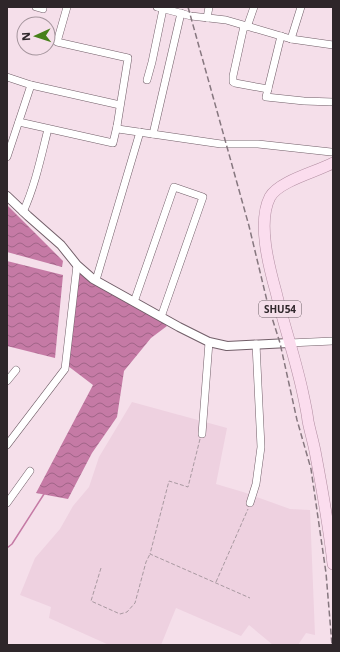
<svg xmlns="http://www.w3.org/2000/svg" width="340" height="652" font-family="'Noto Sans',sans-serif">
<defs>
<pattern id="water-waves" width="16" height="10" patternUnits="userSpaceOnUse"><rect width="16" height="10" fill="#c57aa5"/><path d="M0 5q4-4 8 0t8 0" fill="none" stroke="#a06487"/></pattern>
</defs>
<rect width="100%" height="100%" fill="#f5dfea"/>
<path fill="#eed1e0" d="M132,402L227,428L216,484L243,492L290,509L310,510L315,635L306,633L298,645H273L249,625L241,636L176,608L161,645H109L49,618L51,607L20,595L35,558L60,529L73,506L89,487L99,457Z"/>
<g fill="url(#water-waves)">
<path d="M7,205L63,261L62,267L7,252Z"/>
<path d="M7,261L63,275L55,358L7,346Z"/>
<path d="M78,272L108,292L158,318L167,326L151,338L124,371L117,417L92,453L68,499L36,493L93,385L68,366Z"/>
</g>
<g fill="none" stroke-linecap="round" stroke-linejoin="round">
<path stroke="#c57aa5" stroke-width="1.5" d="M7,548L12,544L44,494"/>
<defs>
<g id="minor">
<path d="M36,7L43,9"/>
<path d="M67,7L57,42L128,58L117,126L118,129L221,144H258L331,152"/>
<path d="M157,7L191,16L226,20L291,39L333,45"/>
<path d="M207,18L209,7"/>
<path d="M244,26L233,76V82L235,83L268,89"/>
<path d="M247,27L254,7"/>
<path d="M281,36L266,97L304,101L333,102"/>
<path d="M291,39L301,7"/>
<path d="M7,77L31,85L120,105"/>
<path d="M147,80L152,62L163,9"/>
<path d="M19,122L113,143L117,126"/>
<path d="M153,134L181,13"/>
<path d="M7,157L31,85"/>
<path d="M23,212C35,186 41,157 48,129"/>
<path d="M96,280L140,132"/>
<path d="M134,302L174,187L203,197L161,317"/>
<path d="M289,343L333,341"/>
<path d="M7,381L16,370"/>
<path d="M202,434L209,342"/>
<path d="M7,445L65,369L77,265"/>
<path d="M7,503L30,471"/>
<path d="M250,503L256,484L261,447L256,344"/>
</g>
<path id="tertiary" d="M7,196L28,216L61,245L77,265L93,279L179,327L209,342L227,346L289,343"/>
<path id="primary" d="M333,163C316,172 279,181 270,197C257,222 269,267 276,292C284,326 296,360 303,394C305,403 307,412 308,421C310,431 313,441 315,451C322,488 329,526 333,564"/>
</defs>
<use href="#minor" stroke="#715e68" stroke-width="8"/>
<use href="#tertiary" stroke="#715e68" stroke-width="10"/>
<use href="#primary" stroke="#b28ea2" stroke-width="12"/>
<g stroke="#a999a1" stroke-width="1" stroke-dasharray="4 2" stroke-linecap="butt">
<path d="M200,439L188,487L169,481L150,554L250,598"/>
<path d="M101,568L91,601L120,614L127,612L135,603L146,562L150,554"/>
<path d="M216,582L248,509"/>
</g>
<use href="#minor" stroke="#fff" stroke-width="7"/>
<use href="#tertiary" stroke="#fff" stroke-width="8"/>
<use href="#primary" stroke="#fbddee" stroke-width="11"/>
<path stroke="#86777f" stroke-width="1.5" stroke-dasharray="6 3" stroke-linecap="butt" d="M188,7L249,226L268,305L280,343L297,420L311,469L326,573L332,645"/>
</g>
<g text-anchor="middle" stroke-width="3" stroke-linejoin="round" paint-order="stroke">
<rect fill="#f5dfea" stroke="#6a5e64" stroke-width="1" x="259" y="301" width="42" height="16" rx="3"/>
<g font-size="10" font-weight="bold" fill="#2e262a">
<text x="280" y="313">SHU54</text>
</g>
</g>
<rect width="340" height="652" fill="none" stroke="#2e262a" stroke-width="16"/>
<g transform="translate(36 36) rotate(267)"><circle r="19" fill="#f5dfea" stroke="#a5959d"/>
<path d="M0-3L7 15L0 10L-7 15Z" fill="#478019"/>
<text y="-6" font-size="11" font-weight="bold" text-anchor="middle" fill="#2e262a">N</text>
</g>
</svg>
